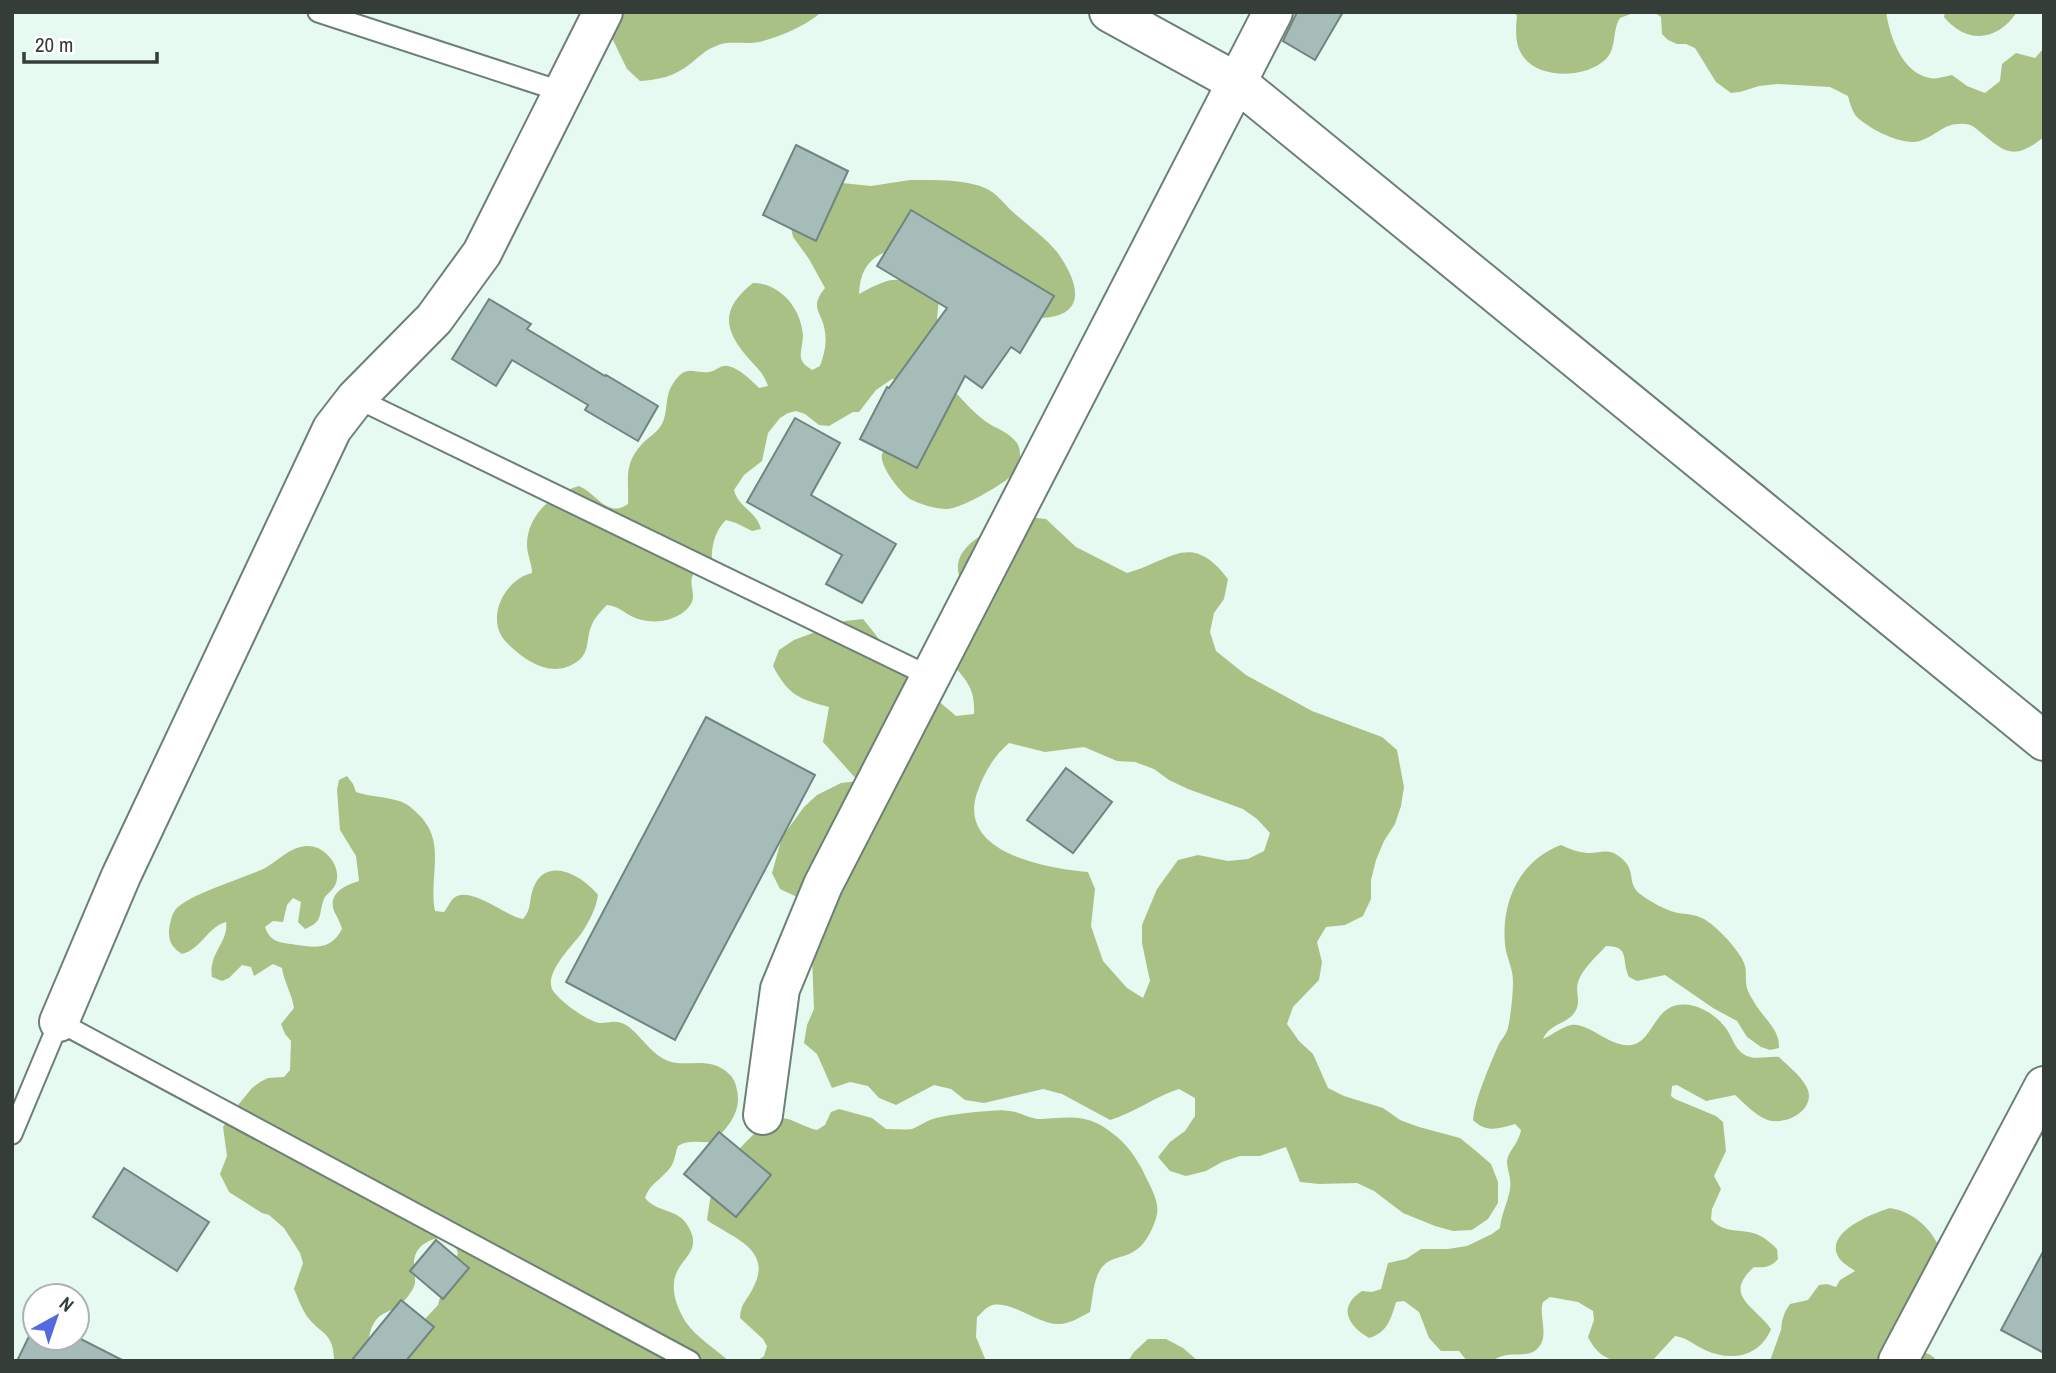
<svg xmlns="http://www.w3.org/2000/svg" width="2056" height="1373" font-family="'Archivo Narrow',sans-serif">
<rect width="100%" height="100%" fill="#e6faf1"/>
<g fill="#aac185" fill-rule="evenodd">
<path d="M587,12H822C805,26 780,37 759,42C745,45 729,40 716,46C705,50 699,57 690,64C675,76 659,80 640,81L627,69L612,38Z"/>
<path d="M1514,12H1636L1620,18C1612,30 1617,48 1606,59C1585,80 1531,80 1519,49C1515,40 1516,26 1517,16Z"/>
<path d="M1654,12H1886C1890,37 1902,73 1930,78C1937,80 1945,76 1952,75L1967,86L1985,93L2000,81L2002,64L2016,53L2035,58L2044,48V137C2013,162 2005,152 1979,131C1974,127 1971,124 1965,124C1944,122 1938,135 1920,141C1902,146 1869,129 1856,116C1852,111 1850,103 1848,96L1830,87L1777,84L1759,86L1740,92L1731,93L1716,82L1695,48L1686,44H1677L1668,40L1662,34L1661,17Z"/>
<path d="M1945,12H2017C1997,42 1966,44 1944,17Z"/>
<path d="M910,180C932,180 965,179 985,188C997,193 1004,204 1013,212C1026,224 1046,238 1057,252C1079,282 1089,317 1039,318L894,249C870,256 860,269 859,294C901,271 899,278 939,300L937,318L940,327L941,377C956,392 968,408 985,421C996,429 1008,431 1017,443C1021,449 1020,457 1020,465C1017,469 1013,474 1010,477C1000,486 960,509 947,509C936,509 919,504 910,499C900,492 879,466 882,454C883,451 887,448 889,445L901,380L892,379L876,390L859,412H853L829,426L819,425L805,414L796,411L788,413L780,418L768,433L762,461L744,475L734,490C738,507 757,512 761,529L752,531L736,523L726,520C715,530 711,547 712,562C673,577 705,592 687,609C673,623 648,625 631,616C622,611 617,606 607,605C601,611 594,618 591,627C586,639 590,652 578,661C554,679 528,663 510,646C506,642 502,638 500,633C489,609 509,578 532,573C532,563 527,555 527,545C527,515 552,494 579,486C596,493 608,519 628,504C629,478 623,464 643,443C650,436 657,433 662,424C668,412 665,398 671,387C687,359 695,377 713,371C718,369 721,365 728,366C739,368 751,380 759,388L768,386C764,374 758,369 750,360C723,330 720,309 753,283C780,283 801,308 803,335C803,343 800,351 801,358C803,365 807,366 812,370L820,366C824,355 827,344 825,332C823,312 808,309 825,288L809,259L793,237L791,228L832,182L871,186Z"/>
<path d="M1028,517L1046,519L1076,547L1127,573C1171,561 1191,530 1228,579L1224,599L1214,613L1210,632L1216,651L1246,675L1312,711L1382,737L1397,750L1404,787L1401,806L1395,824L1384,841L1376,860L1371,880V899L1363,916L1345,925L1326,927L1317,942L1322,962L1319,980L1293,1007L1287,1024L1299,1041L1313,1054L1328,1088L1344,1096L1383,1108L1400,1120L1419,1127L1460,1138L1476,1151L1491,1164L1498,1182V1203L1488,1219L1472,1230L1453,1231L1435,1226L1403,1213L1374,1191L1357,1183L1319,1184L1300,1182L1286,1147L1260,1156H1240L1222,1162L1206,1171L1186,1176L1170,1171L1158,1157L1170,1142L1185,1131L1195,1116V1098L1179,1089C1154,1097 1134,1113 1110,1120L1062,1094L1043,1089L984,1103L965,1100L951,1089L934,1085L896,1105L879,1098L868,1086L850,1082L832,1088L817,1054L804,1043L807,1025L814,1009L812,957L797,897L780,889L772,873L782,837L804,807L817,795L841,783L858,781L823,742L829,707C799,699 788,695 773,666L779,650L794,640L845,621L863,619C872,629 879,640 887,650C906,674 933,696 956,716L974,714C975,691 969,683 954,666L972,628L985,615C982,609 979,601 974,596C971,592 965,589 963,585C940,545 1000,524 1028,517ZM1009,743L1045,752L1084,747L1117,761L1135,762L1154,769L1169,780L1188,789L1243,809L1257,819L1270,833L1264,851L1248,859L1228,861L1198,855L1178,860L1157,889L1142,925V943L1150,981L1143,998L1127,988L1103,961L1091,926L1095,889L1088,872C1046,868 957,853 977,793C984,773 993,757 1009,743Z"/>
<path d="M347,776L353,784L356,792C369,797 384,796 399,801C406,803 411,807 417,813C448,841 428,876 435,911L444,912C447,909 450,901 454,898C470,885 505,916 523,919C531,910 529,903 532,892C543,854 581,874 598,895C596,909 589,922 581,934C572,946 545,972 552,989C557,999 588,1022 600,1023C609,1023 616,1019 626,1025C640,1034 650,1053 666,1060C681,1067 698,1060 714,1065C724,1068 734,1076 736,1086C743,1111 730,1124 714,1142C701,1143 689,1139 678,1146C675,1153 675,1162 670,1168C662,1179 649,1184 645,1198C657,1213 678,1208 688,1226C702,1250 684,1255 676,1274C670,1290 677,1307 685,1321C695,1336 715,1349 729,1361H402L424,1320L438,1305L448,1269L458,1254L455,1243L447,1237C429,1238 413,1246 414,1266C414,1277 418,1282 411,1292C407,1298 402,1304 396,1308C387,1312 379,1314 374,1323C367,1334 369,1349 364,1361H334C334,1331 320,1335 306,1315C301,1307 298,1298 294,1289L303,1263L300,1253L284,1228L269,1215L262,1213L229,1192L220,1174L227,1156L223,1127L234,1110L252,1088L260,1082L268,1078L284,1077L290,1070L291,1041L285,1034L281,1024L294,1008C292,994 284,982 282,968L273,964L254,976L251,967L242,965L229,978L222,981L212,977C208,953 229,942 226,922C207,927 202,949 182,954C174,949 169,943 169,933C169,927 171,917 174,912C182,896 246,878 265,868C280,860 289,847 307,846C326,845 345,870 334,887C331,892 325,895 324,899C318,915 324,921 305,929L298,922L301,902L293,898L287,905L283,922L273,921L265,927C270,941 277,942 291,944C313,947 330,952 342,929C340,922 338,919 335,913C326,894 345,885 359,881L356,856L340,830L337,790L339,780Z"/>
<path d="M1561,845C1569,849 1578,852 1587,853C1598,854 1607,848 1617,855C1639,869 1625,882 1640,894C1651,902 1665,910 1678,913C1687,914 1697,915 1704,919C1716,926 1734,945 1741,957C1749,970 1744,976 1747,988C1748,993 1752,998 1754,1002C1763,1018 1780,1029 1779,1048L1770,1050L1761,1047L1747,1037L1737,1021L1713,1008L1665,975L1637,981L1629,977C1621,961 1631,946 1606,946C1597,956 1582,969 1578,982C1575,992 1581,1001 1576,1010C1568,1025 1551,1022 1543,1039C1552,1035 1562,1027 1571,1025C1589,1022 1610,1048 1631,1045C1656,1042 1653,996 1694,1006C1706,1009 1718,1018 1725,1027C1733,1037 1734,1050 1747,1056C1756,1060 1769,1056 1779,1057C1788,1066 1800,1075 1806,1086C1819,1108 1786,1128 1765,1119C1754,1114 1744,1103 1735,1095L1706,1101L1677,1085L1672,1086L1671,1096L1675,1099L1716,1116L1723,1122L1726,1151L1714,1176L1721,1189L1712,1209L1711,1219C1723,1233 1737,1229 1753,1233C1763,1236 1770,1242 1777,1249L1778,1259C1771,1267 1765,1268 1754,1267C1722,1296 1755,1306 1771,1329C1760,1357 1731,1362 1705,1350C1694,1345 1688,1338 1675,1336L1652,1361C1623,1361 1603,1367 1588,1337L1594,1320L1593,1311L1578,1302L1550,1297L1543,1302C1538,1317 1551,1338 1536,1350C1525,1359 1507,1349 1493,1361H1467L1459,1351H1441L1429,1338L1419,1312L1404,1301L1396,1302C1391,1319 1387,1333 1369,1338C1348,1326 1337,1307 1362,1291L1372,1292L1381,1289L1388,1263L1406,1259L1421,1249H1448L1467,1246L1492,1234L1500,1228C1501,1214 1508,1203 1510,1189C1512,1179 1507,1170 1507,1161C1508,1151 1519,1143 1521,1130L1515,1124C1498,1129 1486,1133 1473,1120L1474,1112C1479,1090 1489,1067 1498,1046C1501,1039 1506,1036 1508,1028C1511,1013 1513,996 1513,981C1513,968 1506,957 1505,944C1501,902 1520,860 1561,845Z"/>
<path d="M839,1109L872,1118L886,1129C892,1129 908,1130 912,1129C920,1126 927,1120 936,1118C954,1114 971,1112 989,1111C996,1110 1004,1110 1010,1111C1021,1112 1029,1119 1041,1119C1073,1117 1089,1113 1116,1136C1127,1145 1135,1156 1142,1169C1147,1181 1160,1200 1157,1214C1155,1225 1146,1244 1136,1250C1126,1258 1112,1256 1103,1266C1093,1277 1093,1298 1090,1312C1080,1317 1070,1324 1059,1324C1038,1325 1009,1298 990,1306C985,1308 981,1314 977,1317L976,1337L986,1361H757L764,1356L767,1346L763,1339L740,1318C741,1302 747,1301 753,1288C774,1249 732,1238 707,1220C709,1208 710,1194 715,1183C723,1165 761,1120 781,1118C789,1117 806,1128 817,1130L825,1125L831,1112Z"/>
<path d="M1890,1208C1914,1212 1932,1229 1941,1251L1915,1351C1924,1352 1931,1353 1937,1361H1770L1781,1330L1782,1321L1785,1312L1790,1304L1808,1300L1819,1285L1827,1284L1836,1287L1840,1280L1855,1271C1848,1266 1838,1261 1836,1251C1832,1229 1874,1213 1890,1208Z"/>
<path d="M1148,1339H1166L1183,1348L1198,1361H1128L1134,1352Z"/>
</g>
<g fill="#a6bcb9" stroke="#708482" stroke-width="2">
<path d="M1297,12H1343L1315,60L1283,41Z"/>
<path d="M796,145L848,171L816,241L763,215Z"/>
<path d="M911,210L1054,296L1020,353L1011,347L982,388L965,376L917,468L860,439L887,387L889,388L947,308L877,266Z"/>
<path d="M489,299L531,324L527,329L605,376L606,375L658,406L638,441L585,410L588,405L512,360L496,386L452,359Z"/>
<path d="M795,418L840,443L811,495L896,544L862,603L826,584L842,555L747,502Z"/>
<path d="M706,717L815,775L675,1040L566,982Z"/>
<path d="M1066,768L1112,802L1073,853L1027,820Z"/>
<path d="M719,1132L771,1175L736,1217L684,1174Z"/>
<path d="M124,1168L209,1222L177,1271L93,1217Z"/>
<path d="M436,1240L469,1268L443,1299L410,1271Z"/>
<path d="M2044,1250V1353L2001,1330Z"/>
<path d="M401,1300L434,1327L406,1361H351Z"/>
<path d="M35,1324V1338L77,1337L124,1361H17Z"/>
</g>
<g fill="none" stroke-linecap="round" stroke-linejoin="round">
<defs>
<g id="service">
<path d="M318,12L563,92"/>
<path d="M356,398L931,677"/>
<path d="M12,1134L59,1022L690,1361"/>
</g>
<g id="minor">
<path d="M1109,12L1238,83L2044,741"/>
<path d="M59,1022L121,876L332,429L356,398L434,319L482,253L603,12"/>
<path d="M763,1115L780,989L823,885L1273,12"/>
<path d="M1898,1361L2044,1086"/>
</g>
</defs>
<use href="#service" stroke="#6d7f77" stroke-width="23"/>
<use href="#minor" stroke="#6d7f77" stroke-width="42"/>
<use href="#service" stroke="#fff" stroke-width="19"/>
<use href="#minor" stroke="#fff" stroke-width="38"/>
</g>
<rect width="2056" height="1373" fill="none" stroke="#353d39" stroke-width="28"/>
<g transform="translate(56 1317) rotate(40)"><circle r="33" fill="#ffffff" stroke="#aeb1b0" stroke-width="2"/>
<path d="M0-5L12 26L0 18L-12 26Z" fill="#536ae0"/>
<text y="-10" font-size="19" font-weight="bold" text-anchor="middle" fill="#353d39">N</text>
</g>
<path d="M24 52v10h133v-10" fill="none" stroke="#353d39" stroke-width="3.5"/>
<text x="35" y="52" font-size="21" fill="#353d39" stroke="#ffffff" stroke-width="5" paint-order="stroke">20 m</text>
</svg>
